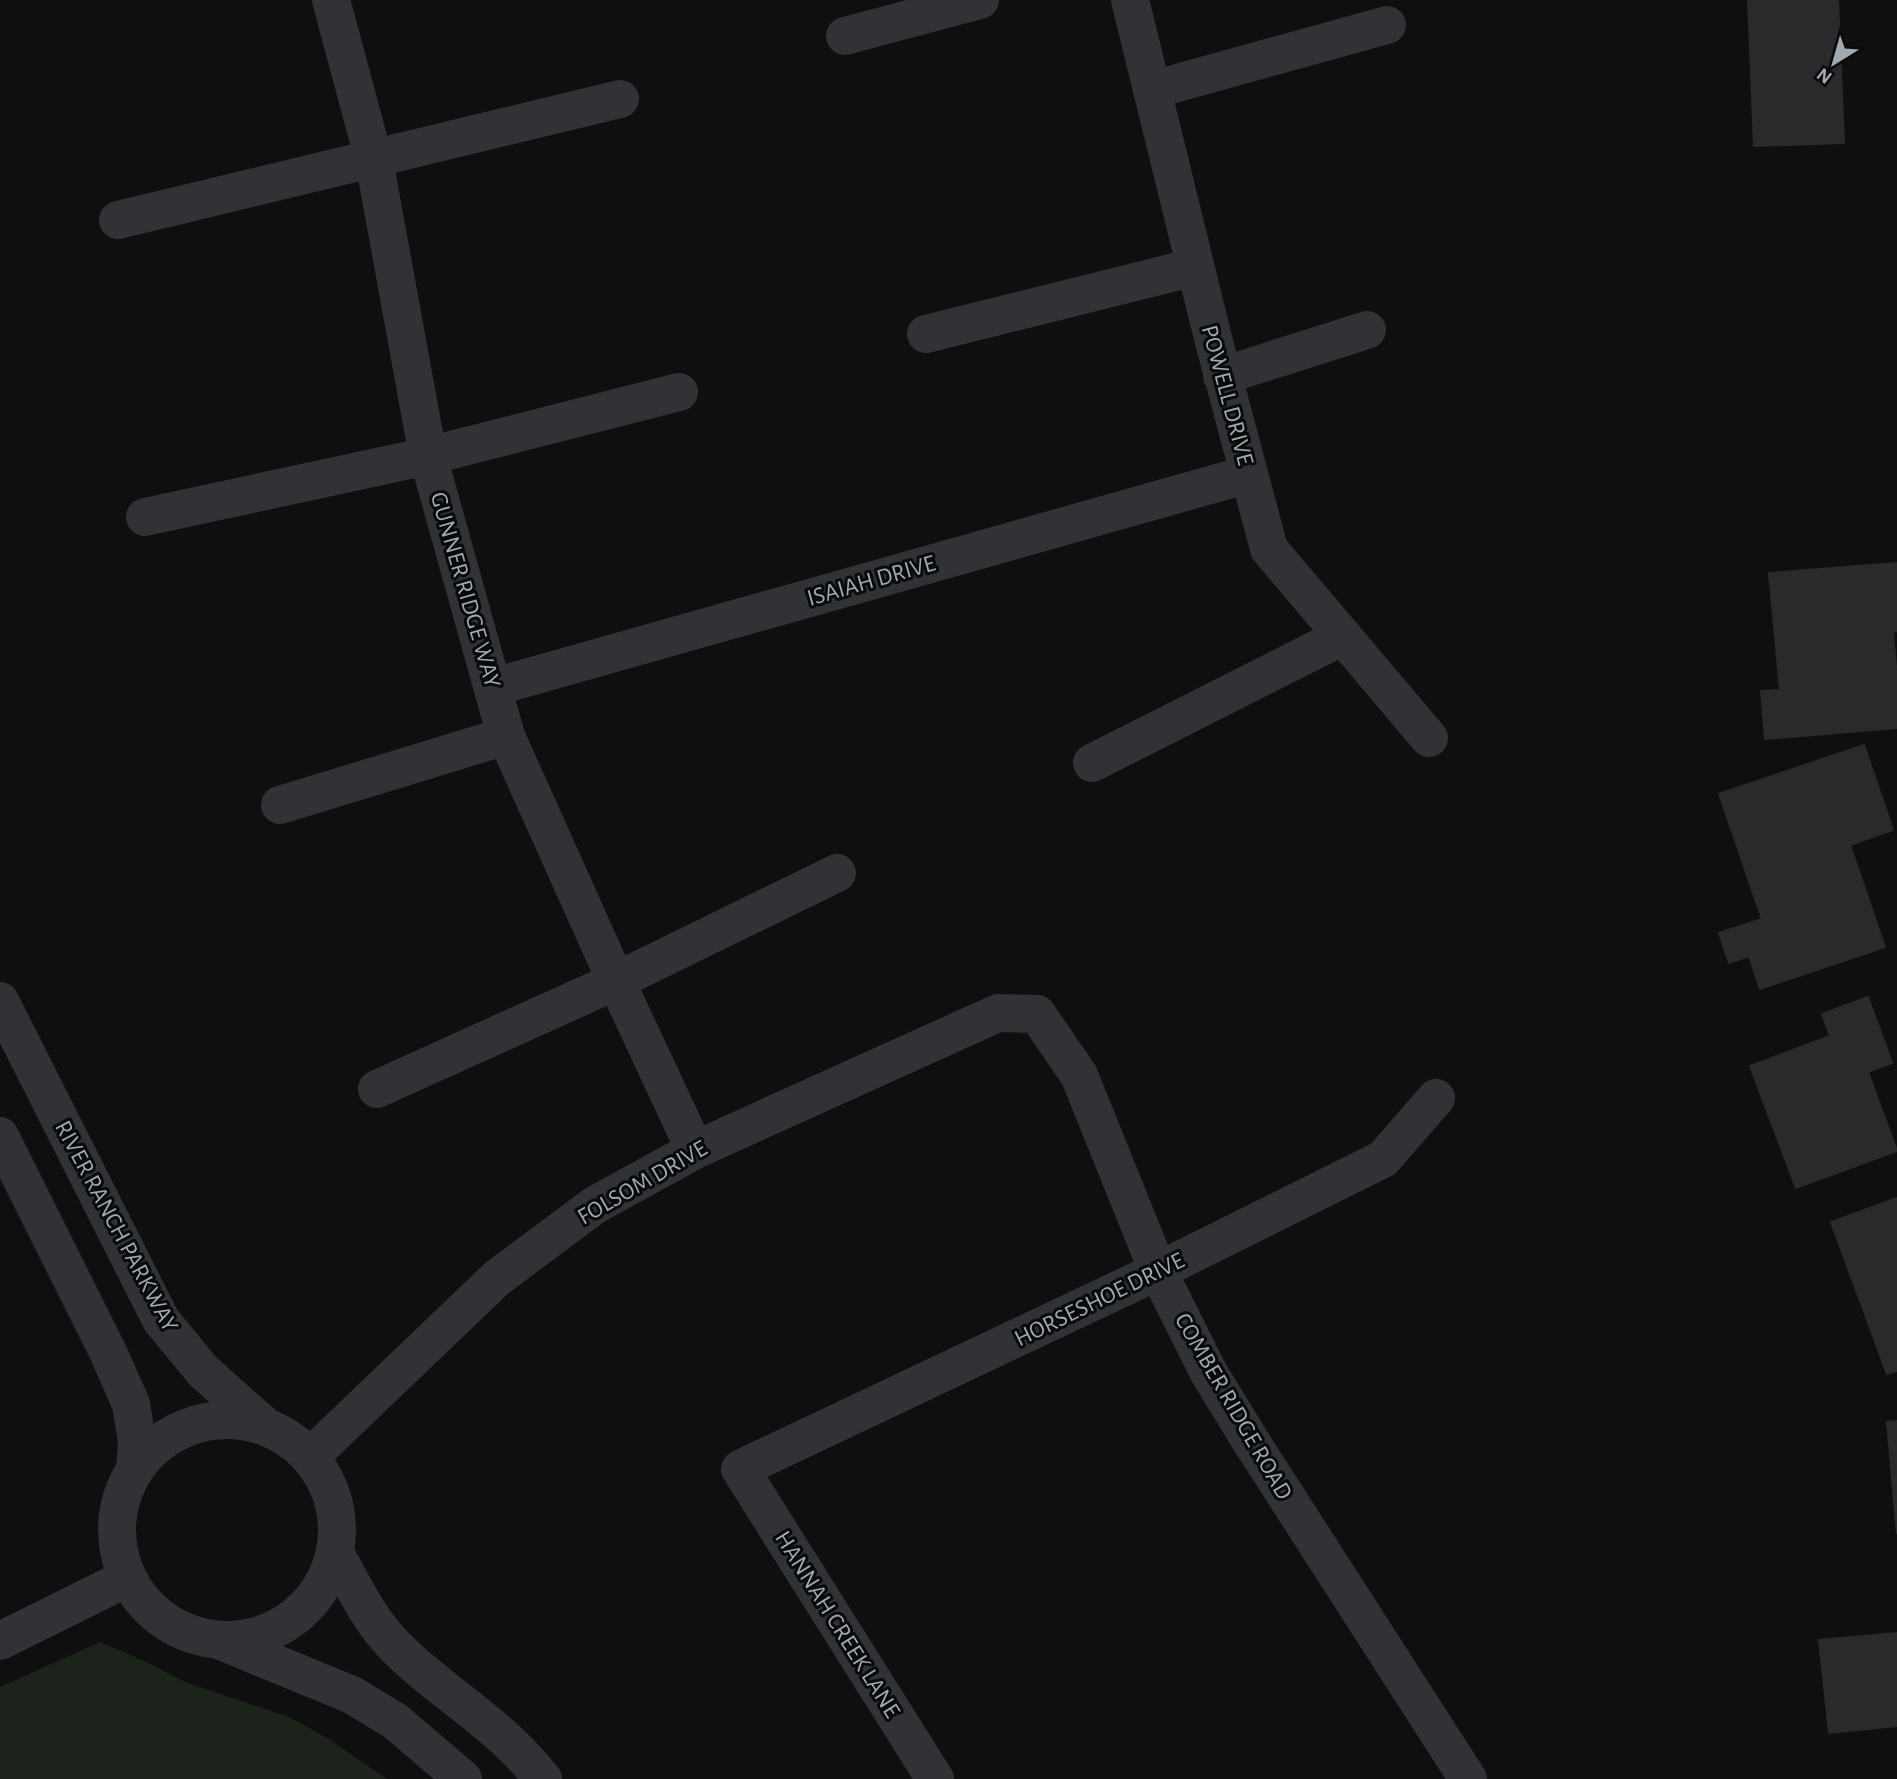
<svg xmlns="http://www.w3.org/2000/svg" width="1897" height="1779" font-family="'Alegreya Sans',sans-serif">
<rect width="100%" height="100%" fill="#0f0f10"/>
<path fill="#1c231b" d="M100,1642L149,1663L185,1682L289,1717L329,1739L387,1779H0V1687Z"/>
<g fill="#2a2a2c" stroke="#292a2c" stroke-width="2">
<path d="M1748,0H1838L1844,143L1754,146Z"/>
<path d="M1897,563V631L1893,632L1897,678V728L1765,739L1761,691L1780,690L1769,573Z"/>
<path d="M1864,745L1893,830L1850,845L1885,947L1760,989L1749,956L1729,963L1719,933L1762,919L1719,794Z"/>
<path d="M1868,997L1892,1063L1868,1072L1897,1151L1796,1188L1750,1066L1830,1036L1822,1014Z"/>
<path d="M1897,1198V1371L1887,1374L1831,1222Z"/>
<path d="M1897,1421V1534L1887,1422Z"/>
<path d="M1897,1633V1726L1829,1733L1819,1640Z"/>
</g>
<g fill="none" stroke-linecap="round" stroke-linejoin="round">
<g stroke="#303235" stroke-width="38">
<path d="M331,0L374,160L428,456L506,736L616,981L695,1150"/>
<path d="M1130,0L1213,338L1269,549L1429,738"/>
<path d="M845,36L980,0"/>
<path d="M1152,90L1387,25"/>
<path d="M118,220L620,99"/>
<path d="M926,334L1195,267"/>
<path d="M1222,376L1367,330"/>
<path d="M145,517L428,456L679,392"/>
<path d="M494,687L1249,474"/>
<path d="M1092,763L1343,636"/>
<path d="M280,805L506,736"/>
<path d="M0,1001L161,1320L203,1371L266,1427"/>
<path d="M377,1089L616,981L837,873"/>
<path d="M0,1136L108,1352L131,1404L137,1442L135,1469"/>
<circle cx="227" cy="1530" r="110"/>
<path d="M310,1457L497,1278L595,1205L695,1150L998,1013L1037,1014L1079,1075L1158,1271L1209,1373L1250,1440L1468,1779"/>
<path d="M335,1553C352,1583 368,1618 392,1643C419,1672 452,1694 482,1719C505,1737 525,1757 543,1779"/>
<path d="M0,1641L127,1578"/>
<path d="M221,1641L352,1695L395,1721L463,1779"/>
<path d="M935,1779L740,1469L1158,1271L1383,1159L1436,1098"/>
</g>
</g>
<g text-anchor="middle" stroke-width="6" stroke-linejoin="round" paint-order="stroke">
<g font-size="24" fill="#a0aab1" stroke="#0a0a0b">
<text transform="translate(1228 395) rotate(75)" y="8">POWELL DRIVE</text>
<text transform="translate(871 580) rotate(-16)" y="8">ISAIAH DRIVE</text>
<text transform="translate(466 590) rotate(74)" y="8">GUNNER RIDGE WAY</text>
<text transform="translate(642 1182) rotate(-30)" y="8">FOLSOM DRIVE</text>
<text transform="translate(117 1226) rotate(62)" y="8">RIVER RANCH PARKWAY</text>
<text transform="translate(1099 1299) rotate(-26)" y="8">HORSESHOE DRIVE</text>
<text transform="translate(1234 1406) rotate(60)" y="8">COMBER RIDGE ROAD</text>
<text transform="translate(838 1624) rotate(58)" y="8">HANNAH CREEK LANE</text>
</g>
</g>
<g transform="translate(1834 63) rotate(217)" stroke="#0a0a0b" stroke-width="5" paint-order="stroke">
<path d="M0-5L12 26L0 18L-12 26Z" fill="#a0aab1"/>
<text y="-10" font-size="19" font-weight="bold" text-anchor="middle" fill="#a0aab1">N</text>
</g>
</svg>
